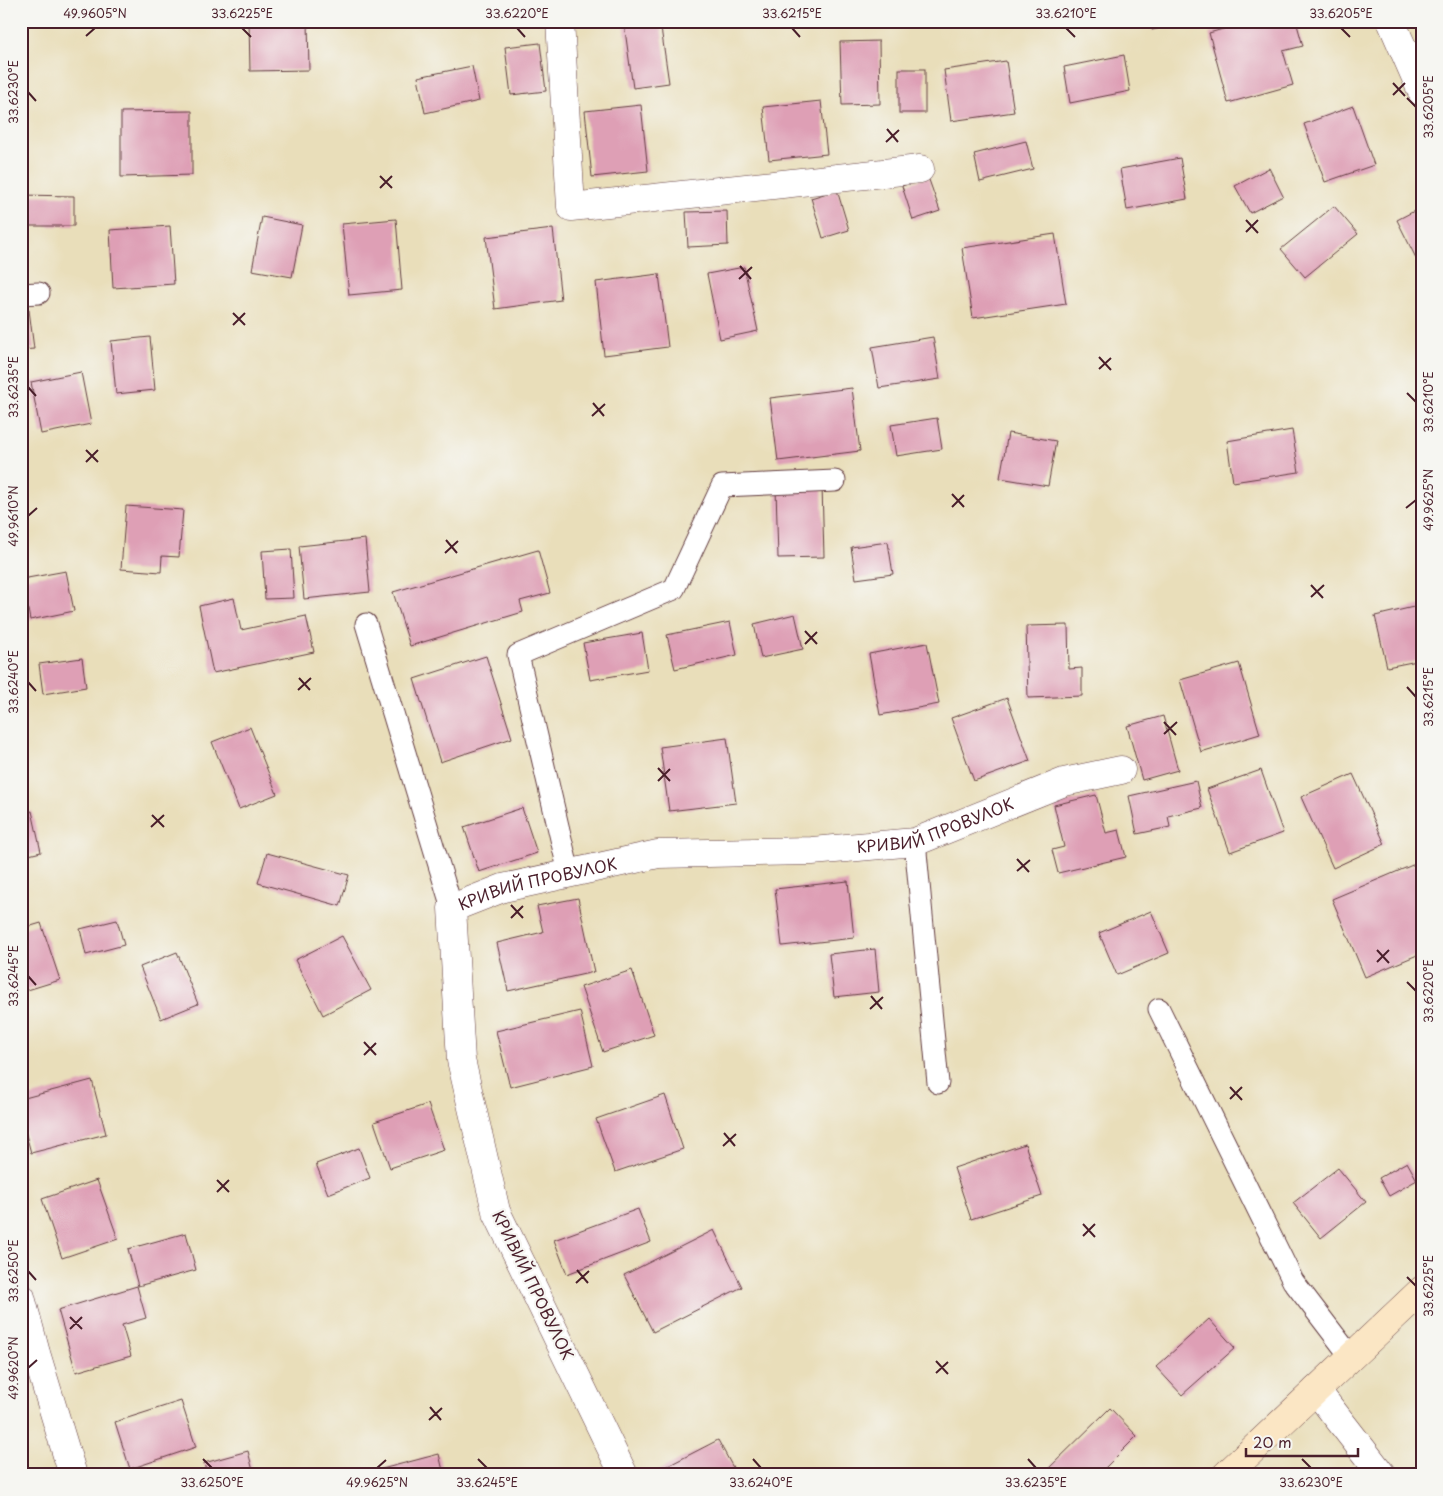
<svg xmlns="http://www.w3.org/2000/svg" width="1443" height="1496" font-family="'Playpen Sans',sans-serif">
<rect width="100%" height="100%" fill="#f6f6f2"/>
<filter id="ink" filterUnits="userSpaceOnUse"><feTurbulence type="fractalNoise" baseFrequency=".02" numOctaves="2"/><feDisplacementMap in="SourceGraphic" scale="10" xChannelSelector="R" yChannelSelector="G"/><feConvolveMatrix kernelMatrix="1 2 1 2 8 2 1 2 1" color-interpolation-filters="sRGB"/></filter>
<filter id="wash" filterUnits="userSpaceOnUse"><feTurbulence type="fractalNoise" baseFrequency=".0096" numOctaves="4" result="noise"/><feDisplacementMap in="SourceGraphic" scale="20" xChannelSelector="R" yChannelSelector="G"/><feGaussianBlur stdDeviation="1.12" result="paint"/><feColorMatrix in="noise" values="0 0 0 0 0 0 0 0 0 0 0 0 0 0 0 0 0 1.4 0 .05"/><feComposite in="paint" operator="in"/></filter>
<g filter="url(#wash)">
<rect width="100%" height="100%" fill="#e9deba"/>
<g id="blocks">
<g fill="#de9fb5">
<path d="M249,21H308L309,70L250,71Z"/>
<path d="M635,21H660L669,83L633,88L624,23Z"/>
<path d="M1150,21H1186V22L1152,30Z"/>
<path d="M1251,21H1296L1303,46L1283,51L1293,85L1228,103L1209,33Z"/>
<path d="M879,41L880,104L842,105L840,42Z"/>
<path d="M540,43L546,91L511,95L505,47Z"/>
<path d="M1124,55L1130,91L1070,103L1064,67Z"/>
<path d="M1006,61L1014,112L951,121L944,70Z"/>
<path d="M472,66L479,101L425,113L418,77Z"/>
<rect x="899" y="69" width="26" height="44"/>
<path d="M821,101L827,154L769,160L763,107Z"/>
<path d="M641,105L648,171L592,177L585,111Z"/>
<path d="M1353,106L1374,165L1325,182L1304,124Z"/>
<path d="M192,111V175L121,177V112Z"/>
<path d="M1026,141L1033,169L980,182L974,154Z"/>
<path d="M1180,158L1187,199L1127,210L1120,169Z"/>
<path d="M1269,168L1283,196L1250,213L1235,186Z"/>
<path d="M928,177L940,211L913,220L902,186Z"/>
<path d="M837,190L849,230L823,238L811,198Z"/>
<path d="M21,195L74,196V226H21Z"/>
<path d="M1334,206L1358,234L1305,277L1281,249Z"/>
<path d="M1422,207V262L1419,264L1397,220Z"/>
<path d="M727,211L728,245L688,247L686,212Z"/>
<path d="M262,217L302,225L292,277L252,270Z"/>
<path d="M396,219L402,290L349,295L342,224Z"/>
<path d="M170,226L174,284L113,288L110,230Z"/>
<path d="M553,229L561,300L495,309L486,237Z"/>
<path d="M1055,234L1066,304L973,318L962,248Z"/>
<path d="M744,267L758,331L720,339L707,274Z"/>
<path d="M659,274L668,347L604,355L596,282Z"/>
<path d="M29,310L34,349L21,350V311Z"/>
<path d="M150,337L155,390L116,394L111,341Z"/>
<path d="M933,337L940,379L879,388L872,347Z"/>
<path d="M81,372L91,424L41,434L31,382Z"/>
<path d="M852,388L860,451L778,461L770,398Z"/>
<path d="M937,418L942,449L896,456L891,425Z"/>
<path d="M1292,430L1299,472L1233,482L1227,441Z"/>
<path d="M1008,433L1056,441L1048,486L1000,478Z"/>
<path d="M822,486L824,557L778,558L776,488Z"/>
<path d="M126,506L183,510L179,557L162,556L161,572L121,569Z"/>
<path d="M365,539L370,592L304,599L299,546Z"/>
<path d="M888,542L893,574L856,579L851,547Z"/>
<path d="M291,549L294,598L265,599L262,551Z"/>
<path d="M538,550L550,593L520,601L523,612L410,646L393,592Z"/>
<path d="M66,571L74,611L30,620L22,579Z"/>
<path d="M234,598L241,630L306,616L314,652L213,673L199,606Z"/>
<path d="M1422,605V660L1387,667L1375,616Z"/>
<path d="M795,614L803,649L761,658L754,624Z"/>
<path d="M730,622L737,655L675,669L667,635Z"/>
<path d="M1068,625L1069,669L1082,668V696L1028,698L1026,626Z"/>
<path d="M642,633L648,670L590,680L583,643Z"/>
<path d="M927,643L939,704L880,715L869,654Z"/>
<path d="M486,656L512,738L440,762L414,679Z"/>
<path d="M82,658L86,687L43,694L39,664Z"/>
<path d="M1239,663L1260,734L1201,752L1180,680Z"/>
<path d="M1007,698L1030,761L974,781L951,718Z"/>
<path d="M1163,716L1178,770L1142,780L1127,726Z"/>
<path d="M250,727L277,794L239,809L212,742Z"/>
<path d="M727,738L736,803L669,811L660,747Z"/>
<path d="M1261,770L1283,833L1230,852L1207,789Z"/>
<path d="M1353,774L1385,844L1333,868L1301,797Z"/>
<path d="M1196,781L1202,808L1168,816L1170,827L1137,834L1129,796Z"/>
<path d="M1096,795L1106,833L1119,830L1126,857L1058,873L1052,850L1064,847L1054,805Z"/>
<path d="M522,808L537,853L479,872L464,827Z"/>
<path d="M32,811L41,852L21,857V814Z"/>
<path d="M267,853L349,875L340,906L258,883Z"/>
<path d="M1422,861V953L1365,977L1332,899Z"/>
<path d="M848,881L854,938L782,946L775,889Z"/>
<path d="M578,898L594,972L508,991L497,943L543,932L537,906Z"/>
<path d="M1151,911L1169,953L1117,975L1099,933Z"/>
<path d="M117,920L124,945L86,955L80,929Z"/>
<path d="M41,923L60,980L21,992V929Z"/>
<path d="M342,936L371,990L323,1015L295,960Z"/>
<path d="M875,949L879,992L834,997L829,954Z"/>
<path d="M177,952L198,1004L161,1019L140,967Z"/>
<path d="M632,970L654,1035L603,1052L581,987Z"/>
<path d="M580,1011L593,1066L510,1087L496,1031Z"/>
<path d="M92,1080L106,1134L31,1153L21,1116V1099Z"/>
<path d="M665,1095L683,1149L615,1172L596,1119Z"/>
<path d="M428,1104L444,1150L390,1168L374,1122Z"/>
<path d="M1025,1144L1042,1196L971,1219L954,1168Z"/>
<path d="M359,1148L370,1178L328,1194L316,1164Z"/>
<path d="M1407,1162L1417,1180L1389,1196L1379,1178Z"/>
<path d="M1338,1168L1366,1202L1321,1238L1293,1203Z"/>
<path d="M97,1180L118,1239L62,1258L42,1199Z"/>
<path d="M638,1209L651,1242L567,1274L554,1240Z"/>
<path d="M714,1230L742,1287L653,1332L624,1275Z"/>
<path d="M186,1233L196,1270L138,1286L128,1249Z"/>
<path d="M137,1286L146,1318L122,1325L131,1356L76,1372L58,1310Z"/>
<path d="M1209,1319L1235,1348L1182,1395L1156,1367Z"/>
<path d="M181,1401L196,1447L130,1469L115,1422Z"/>
<path d="M1110,1408L1137,1436L1098,1475H1042Z"/>
<path d="M718,1440L737,1475H660L658,1471Z"/>
<path d="M248,1451L254,1475H207L204,1463Z"/>
<path d="M439,1454L444,1475H363V1474Z"/>
</g>
</g>
</g>
<g filter="url(#ink)">
<use href="#blocks" fill-opacity="0" stroke="#623c40" stroke-width="1"/>
<g fill="none" stroke-linecap="round" stroke-linejoin="round">
<defs>
<g id="lane">
<path d="M21,294L39,293"/>
<path d="M366,624L452,908"/>
<path d="M915,842L938,1083"/>
<path d="M569,873L518,655L674,589L722,486L835,481"/>
<path d="M1159,1009L1293,1281L1351,1357"/>
</g>
<g id="street">
<path d="M560,21L571,207L920,169"/>
<path d="M1391,21L1422,92"/>
<path d="M21,1297L36,1353L73,1475"/>
<path d="M1316,1390L1382,1475"/>
<path id="s1" d="M624,1475L496,1211L461,1060L452,908L503,888L658,854L812,851L915,842L1064,782L1121,770"/>
</g>
<path id="secondary" d="M1226,1475L1422,1290"/>
</defs>
<use href="#lane" stroke="#623c40" stroke-width="23"/>
<use href="#street" stroke="#623c40" stroke-width="29"/>
<use href="#secondary" stroke="#623c40" stroke-width="29"/>
<use href="#lane" stroke="#fff" stroke-width="21"/>
<use href="#street" stroke="#fff" stroke-width="28"/>
<use href="#secondary" stroke="#fbe6c4" stroke-width="28"/>
</g>
</g>
<path fill="none" stroke="#4a1f2b" stroke-width="2" d="M242,28L251,37M517,28L525,37M792,28L800,37M1066,28L1075,37M1341,28L1350,37M86,36L95,28M1393,83L1405,96M28,92L36,101M1393,95L1405,83M1407,98L1416,107M887,129L898,142M886,142L899,130M380,176L392,188M380,188L392,176M1246,220L1258,233M1246,232L1258,220M740,266L751,279M739,279L752,267M233,313L245,325M233,325L245,313M1099,357L1111,370M1099,369L1111,358M28,387L36,396M1407,393L1416,402M593,403L604,416M592,416L605,404M86,450L98,462M86,462L98,450M952,494L964,507M952,507L964,495M1406,508L1416,500M28,516L37,508M446,540L457,553M445,553L458,541M1311,585L1323,598M1311,597L1324,585M805,631L817,644M805,644L817,632M299,678L310,690M28,682L36,691M1407,687L1416,697M298,690L311,678M1164,722L1176,735M1164,734L1177,722M658,768L670,781M658,781L670,769M152,815L164,827M151,827L164,815M1017,859L1029,872M1017,871L1030,860M511,905L523,918M511,918L523,906M1377,950L1389,963M1377,962L1389,950M28,976L36,985M1407,982L1416,991M871,996L882,1009M870,1009L883,997M364,1042L376,1055M364,1055L376,1043M1230,1087L1242,1100M1230,1099L1242,1087M724,1133L735,1146M723,1146L736,1134M217,1180L229,1192M217,1192L229,1180M1083,1224L1095,1237M1083,1236L1095,1224M577,1270L588,1283M28,1271L36,1280M1407,1277L1416,1286M576,1283L589,1271M70,1317L82,1329M70,1329L82,1317M936,1361L948,1374M28,1368L37,1360M936,1373L948,1362M430,1407L441,1420M429,1420L442,1408M203,1459L212,1468M478,1459L487,1468M753,1459L761,1468M1028,1459L1036,1468M1302,1459L1311,1468M377,1468L386,1460"/>
<g text-anchor="middle" stroke-width="4.5" stroke-linejoin="round" paint-order="stroke">
<g font-size="16" fill="#4a1f2b" stroke="#f6f6f2">
<text dy="6" stroke="none"><textPath href="#s1" startOffset="1095">КРИВИЙ ПРОВУЛОК</textPath></text>
<text dy="6" stroke="none"><textPath href="#s1" startOffset="690">КРИВИЙ ПРОВУЛОК</textPath></text>
<text transform="translate(533 1285) rotate(64)" y="6">КРИВИЙ ПРОВУЛОК</text>
</g>
</g>
<rect width="1443" height="1496" fill="none" stroke="#f6f6f2" stroke-width="55"/>
<path d="M1246 1448v8h112v-8" fill="none" stroke="#4a1f2b" stroke-width="2.5"/>
<text x="1253" y="1448" font-size="15" fill="#4a1f2b" stroke="#f6f6f2" stroke-width="4" paint-order="stroke">20 m</text>
<rect x="28" y="28" width="1388" height="1440" fill="none" stroke="#4a1f2b" stroke-width="2"/>
<g font-size="12" text-anchor="middle" fill="#4a1f2b">
<text x="95" y="18">49.9605°N</text>
<text x="242" y="18">33.6225°E</text>
<text x="517" y="18">33.6220°E</text>
<text x="792" y="18">33.6215°E</text>
<text x="1066" y="18">33.6210°E</text>
<text x="1341" y="18">33.6205°E</text>
<text transform="translate(14 92) rotate(-90)" y="4">33.6230°E</text>
<text transform="translate(1429 107) rotate(-90)" y="4">33.6205°E</text>
<text transform="translate(14 387) rotate(-90)" y="4">33.6235°E</text>
<text transform="translate(1429 402) rotate(-90)" y="4">33.6210°E</text>
<text transform="translate(1429 500) rotate(-90)" y="4">49.9625°N</text>
<text transform="translate(14 516) rotate(-90)" y="4">49.9610°N</text>
<text transform="translate(14 682) rotate(-90)" y="4">33.6240°E</text>
<text transform="translate(1429 697) rotate(-90)" y="4">33.6215°E</text>
<text transform="translate(14 976) rotate(-90)" y="4">33.6245°E</text>
<text transform="translate(1429 991) rotate(-90)" y="4">33.6220°E</text>
<text transform="translate(14 1271) rotate(-90)" y="4">33.6250°E</text>
<text transform="translate(1429 1286) rotate(-90)" y="4">33.6225°E</text>
<text transform="translate(14 1368) rotate(-90)" y="4">49.9620°N</text>
<text x="212" y="1487">33.6250°E</text>
<text x="377" y="1487">49.9625°N</text>
<text x="487" y="1487">33.6245°E</text>
<text x="761" y="1487">33.6240°E</text>
<text x="1036" y="1487">33.6235°E</text>
<text x="1311" y="1487">33.6230°E</text>
</g>
</svg>
